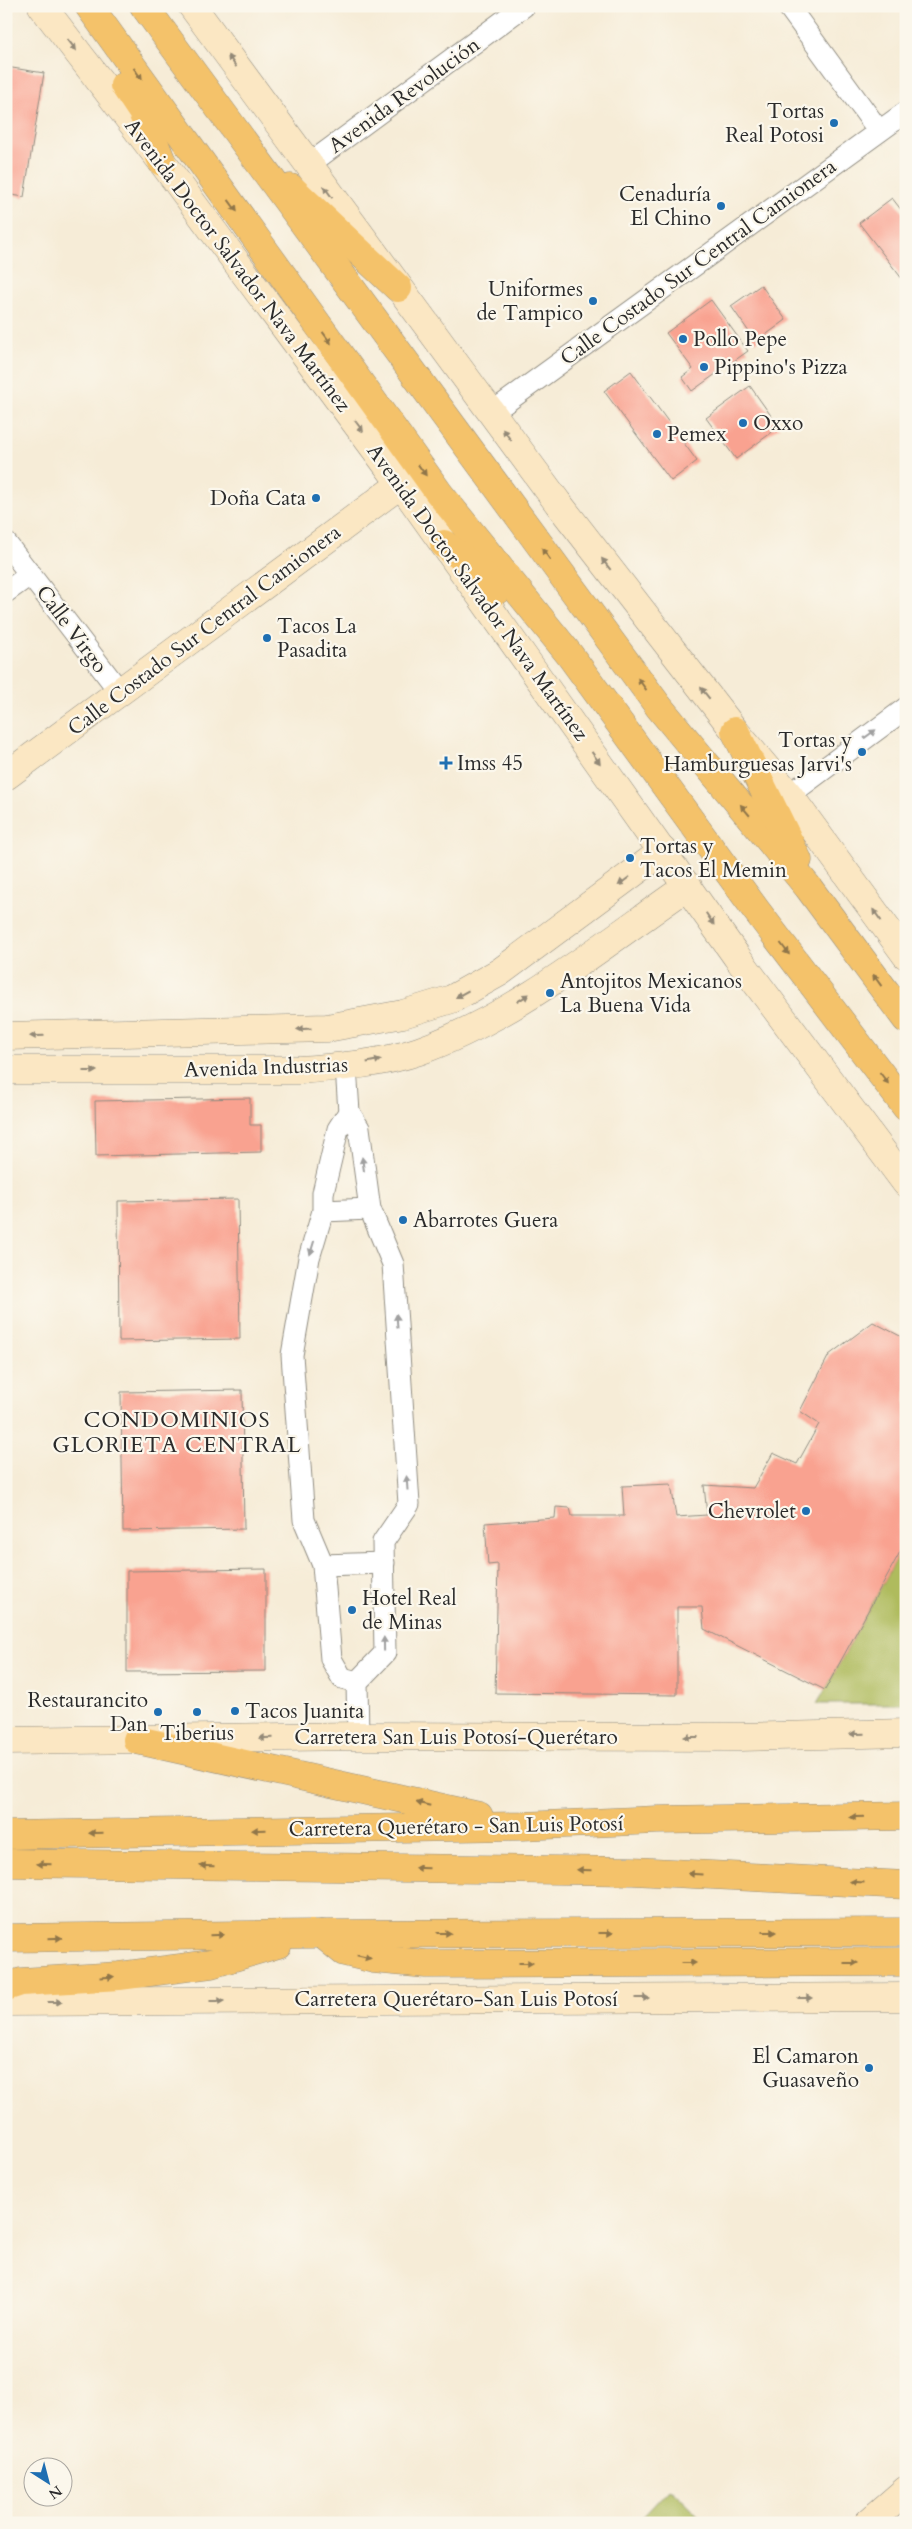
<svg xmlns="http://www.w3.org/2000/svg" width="912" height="2529" font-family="Cardo,serif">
<rect width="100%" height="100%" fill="#fbf7ec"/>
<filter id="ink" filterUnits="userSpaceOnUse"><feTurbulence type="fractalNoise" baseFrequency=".02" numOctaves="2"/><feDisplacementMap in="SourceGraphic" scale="10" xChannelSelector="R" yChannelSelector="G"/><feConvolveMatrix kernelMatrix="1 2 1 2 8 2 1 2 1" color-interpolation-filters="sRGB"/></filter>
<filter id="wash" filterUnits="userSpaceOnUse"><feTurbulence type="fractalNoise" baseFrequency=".0096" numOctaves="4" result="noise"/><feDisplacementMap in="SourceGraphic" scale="20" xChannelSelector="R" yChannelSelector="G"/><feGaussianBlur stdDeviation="1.12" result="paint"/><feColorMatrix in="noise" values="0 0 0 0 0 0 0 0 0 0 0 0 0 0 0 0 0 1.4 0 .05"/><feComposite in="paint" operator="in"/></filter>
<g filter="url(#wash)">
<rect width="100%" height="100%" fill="#f6ecd7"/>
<g fill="#afbb5d" stroke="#6d7344">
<path d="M906,1541V1704H817L825,1690Z"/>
<path d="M670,2488L706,2523H637Z"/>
</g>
<g id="blocks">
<g fill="#f9a290">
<path d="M6,67L44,73L24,197L6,194Z"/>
<path d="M892,198L906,216V277L903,280L859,223Z"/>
<path d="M761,285L786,320L756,342L731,306Z"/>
<path d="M711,300L748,351L692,391L682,377L693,369L666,333Z"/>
<path d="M631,371L697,461L671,481L604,391Z"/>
<path d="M750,386L779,427L736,459L706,418Z"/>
<path d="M250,1098V1125H261V1152L96,1156L95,1101Z"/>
<path d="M238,1199L240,1339L119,1341L118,1201Z"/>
<path d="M873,1322L906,1339V1541L825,1690L704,1629L702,1607H677V1695L495,1693L498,1564L488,1565L485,1523L555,1518L556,1507L570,1508L572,1516H624L622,1486L671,1484L676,1517L707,1515L704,1485L753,1488L773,1453L797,1464L819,1424L800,1411L829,1355Z"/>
<path d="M242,1390L244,1529L123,1531L121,1392Z"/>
<path d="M266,1569V1671L127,1672V1571Z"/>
</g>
</g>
</g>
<g filter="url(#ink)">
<use href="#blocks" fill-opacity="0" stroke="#908c81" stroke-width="1"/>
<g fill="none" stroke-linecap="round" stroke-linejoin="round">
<defs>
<g id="street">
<path d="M788,6L879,131"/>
<path d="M308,165L524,6"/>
<path d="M491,413L906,112"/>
<path d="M6,543L120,692"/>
<path d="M6,592L31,574"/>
<path d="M789,795L906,708"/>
<path d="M346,1067L349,1112"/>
<path d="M323,1211L370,1209"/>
<path d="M323,1565L384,1563"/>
<path d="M357,1682L342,1678L331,1659L323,1565L304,1520L292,1355L309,1258L323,1211V1193L338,1129L349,1112L359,1128L370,1209L393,1264L409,1504L383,1542L385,1653L357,1682L358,1736"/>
</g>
<g id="secondary">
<path d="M42,6L162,162L401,484L737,957L906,1183"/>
<path d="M192,6L558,503L735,731L789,795L906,955"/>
<path d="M6,776L401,484"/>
<path d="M6,1036L327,1028L403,1014L452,999L500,972L663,851"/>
<path d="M6,1070H299C338,1067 381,1064 419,1051C515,1017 604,944 688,886"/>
<path d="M6,1741L358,1736L740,1737L906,1733"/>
<path d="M6,2002L906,1997"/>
<path d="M868,2523L906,2490"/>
</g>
<g id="highway">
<path d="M89,6L439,493L569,654L756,910L906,1107"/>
<path d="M144,6L659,707L808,887L906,1019"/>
<path d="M124,85L142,112L162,162"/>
<path d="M291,188L398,288"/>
<path d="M444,544L477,569L497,590"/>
<path d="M735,731L798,860"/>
<path d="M137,1740L479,1816"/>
<path d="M6,1835L522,1826L657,1820L906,1816"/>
<path d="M6,1863L633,1871L906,1885"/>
<path d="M322,1934L344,1952L373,1959L426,1964L906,1962"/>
<path d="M6,1938L310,1934L906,1932"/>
<path d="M6,1987L21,1982L119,1976L211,1964L278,1944"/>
</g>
</defs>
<use href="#street" stroke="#908c81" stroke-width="23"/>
<use href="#secondary" stroke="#908c81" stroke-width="29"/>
<use href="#highway" stroke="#908c81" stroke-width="29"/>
<use href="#street" stroke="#fff" stroke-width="21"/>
<use href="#secondary" stroke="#fbe7c3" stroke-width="28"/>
<use href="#highway" stroke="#f4c26a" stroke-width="28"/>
</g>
<defs><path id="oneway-solid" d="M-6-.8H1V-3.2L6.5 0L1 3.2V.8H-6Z" transform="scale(1.25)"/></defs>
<g fill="#938977">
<use href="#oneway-solid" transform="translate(72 45) rotate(52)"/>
<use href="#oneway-solid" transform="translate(232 61) rotate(-126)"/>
<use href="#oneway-solid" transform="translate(328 192) rotate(-126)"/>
<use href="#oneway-solid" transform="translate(359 426) rotate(53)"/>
<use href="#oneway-solid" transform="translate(507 435) rotate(-127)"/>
<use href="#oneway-solid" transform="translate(606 564) rotate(-128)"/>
<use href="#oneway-solid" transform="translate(705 693) rotate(-128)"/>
<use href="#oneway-solid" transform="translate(596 758) rotate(54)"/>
<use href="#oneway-solid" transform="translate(624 881) rotate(143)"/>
<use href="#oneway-solid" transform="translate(877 915) rotate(-126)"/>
<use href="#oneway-solid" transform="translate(710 919) rotate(56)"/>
<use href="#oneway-solid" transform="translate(462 994) rotate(151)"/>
<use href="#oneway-solid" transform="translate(523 998) rotate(-33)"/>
<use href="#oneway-solid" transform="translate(304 1029) rotate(177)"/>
<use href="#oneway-solid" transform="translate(37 1036) rotate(179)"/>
<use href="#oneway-solid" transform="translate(374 1061) rotate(-12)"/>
<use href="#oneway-solid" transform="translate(90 1071)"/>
<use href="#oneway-solid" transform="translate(857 1734) rotate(179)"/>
<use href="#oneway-solid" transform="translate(691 1737) rotate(-180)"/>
<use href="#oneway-solid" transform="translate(266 1738) rotate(179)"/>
<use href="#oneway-solid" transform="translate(642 1998)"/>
<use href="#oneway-solid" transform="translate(805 1998)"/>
<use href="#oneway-solid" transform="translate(217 2001)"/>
<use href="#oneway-solid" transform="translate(55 2002)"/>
</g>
<g fill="#90764a">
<use href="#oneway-solid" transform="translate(138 74) rotate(54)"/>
<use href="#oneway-solid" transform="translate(233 206) rotate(54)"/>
<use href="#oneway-solid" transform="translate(327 338) rotate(54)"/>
<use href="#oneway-solid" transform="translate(422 470) rotate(54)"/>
<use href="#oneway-solid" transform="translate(546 554) rotate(-126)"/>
<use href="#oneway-solid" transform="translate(642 684) rotate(-126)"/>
<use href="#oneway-solid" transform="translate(745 810) rotate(-130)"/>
<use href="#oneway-solid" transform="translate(785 949) rotate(53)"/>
<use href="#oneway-solid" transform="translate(877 980) rotate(-126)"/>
<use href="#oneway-solid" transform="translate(884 1078) rotate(53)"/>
<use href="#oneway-solid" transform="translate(423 1804) rotate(-167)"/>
<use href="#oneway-solid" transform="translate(857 1817) rotate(179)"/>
<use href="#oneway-solid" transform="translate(259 1830) rotate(179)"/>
<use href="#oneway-solid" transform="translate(96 1833) rotate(179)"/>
<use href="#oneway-solid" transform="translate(44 1864) rotate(-179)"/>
<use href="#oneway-solid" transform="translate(207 1866) rotate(-179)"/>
<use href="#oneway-solid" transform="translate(422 1868) rotate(-179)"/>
<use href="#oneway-solid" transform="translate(584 1870) rotate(-179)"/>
<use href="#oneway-solid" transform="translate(695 1874) rotate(-177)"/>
<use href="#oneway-solid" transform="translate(857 1882) rotate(-177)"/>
<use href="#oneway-solid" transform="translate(769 1932)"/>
<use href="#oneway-solid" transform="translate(444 1933)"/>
<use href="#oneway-solid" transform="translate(606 1933)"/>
<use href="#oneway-solid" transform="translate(217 1935) rotate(-1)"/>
<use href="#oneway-solid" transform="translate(55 1938) rotate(-1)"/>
<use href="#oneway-solid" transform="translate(364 1957) rotate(13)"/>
<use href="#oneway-solid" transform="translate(526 1963)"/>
<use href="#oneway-solid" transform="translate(689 1963)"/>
<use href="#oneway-solid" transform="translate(851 1963)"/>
<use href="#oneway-solid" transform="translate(107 1977) rotate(-4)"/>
</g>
<g fill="#a0a0a0">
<use href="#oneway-solid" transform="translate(870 734) rotate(-36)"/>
<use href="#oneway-solid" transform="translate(363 1164) rotate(-98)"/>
<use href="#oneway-solid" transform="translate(312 1248) rotate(107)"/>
<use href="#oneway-solid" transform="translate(397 1321) rotate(-94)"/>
<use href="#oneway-solid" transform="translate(407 1483) rotate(-94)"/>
<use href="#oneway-solid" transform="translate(384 1644) rotate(-91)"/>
</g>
</g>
<g fill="#1f6fb2" stroke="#fbf7ec" stroke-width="2">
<circle cx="834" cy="123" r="5"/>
<circle cx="721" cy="206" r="5"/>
<circle cx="593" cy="301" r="5"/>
<circle cx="683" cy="339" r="5"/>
<circle cx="704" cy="367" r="5"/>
<circle cx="743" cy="423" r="5"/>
<circle cx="657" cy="434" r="5"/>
<circle cx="316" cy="498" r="5"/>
<circle cx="267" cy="638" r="5"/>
<circle cx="862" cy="752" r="5"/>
<path d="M443.5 755.5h5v5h5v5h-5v5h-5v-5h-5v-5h5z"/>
<circle cx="630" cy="858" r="5"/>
<circle cx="550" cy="993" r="5"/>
<circle cx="403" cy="1220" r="5"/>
<circle cx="806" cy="1511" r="5"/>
<circle cx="352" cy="1610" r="5"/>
<circle cx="235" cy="1711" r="5"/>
<circle cx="158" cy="1712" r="5"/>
<circle cx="197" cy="1712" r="5"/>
<circle cx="869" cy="2068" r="5"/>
</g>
<g text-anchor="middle" stroke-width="4.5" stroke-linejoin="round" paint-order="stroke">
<g font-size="21" fill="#2b2b2b" stroke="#fbf7ec">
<text transform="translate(404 95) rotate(-36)" y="7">Avenida Revolución</text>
<text transform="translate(698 262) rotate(-36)" y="7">Calle Costado Sur Central Camionera</text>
<text transform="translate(238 265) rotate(53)" y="7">Avenida Doctor Salvador Nava Martínez</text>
<text transform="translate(478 592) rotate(54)" y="7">Avenida Doctor Salvador Nava Martínez</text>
<text transform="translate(72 629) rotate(53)" y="7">Calle Virgo</text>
<text transform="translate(204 630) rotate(-37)" y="7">Calle Costado Sur Central Camionera</text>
<text transform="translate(266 1067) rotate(-2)" y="7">Avenida Industrias</text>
<text x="456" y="1744">Carretera San Luis Potosí-Querétaro</text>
<text transform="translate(456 1826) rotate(-1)" y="7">Carretera Querétaro - San Luis Potosí</text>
<text x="456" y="2006">Carretera Querétaro-San Luis Potosí</text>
</g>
<g font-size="21" fill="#2b2b2b" stroke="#fbf7ec" text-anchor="start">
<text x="824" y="118" text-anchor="end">Tortas<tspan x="824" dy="24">Real Potosi</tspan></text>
<text x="711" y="201" text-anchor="end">Cenaduría<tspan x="711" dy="24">El Chino</tspan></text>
<text x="583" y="296" text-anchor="end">Uniformes<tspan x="583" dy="24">de Tampico</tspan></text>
<text x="693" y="346">Pollo Pepe</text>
<text x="714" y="374">Pippino's Pizza</text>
<text x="753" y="430">Oxxo</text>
<text x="667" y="441">Pemex</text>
<text x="306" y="505" text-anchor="end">Doña Cata</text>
<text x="277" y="633">Tacos La<tspan x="277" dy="24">Pasadita</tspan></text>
<text x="852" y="747" text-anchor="end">Tortas y<tspan x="852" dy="24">Hamburguesas Jarvi's</tspan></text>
<text x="457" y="770">Imss 45</text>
<text x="640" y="853">Tortas y<tspan x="640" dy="24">Tacos El Memin</tspan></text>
<text x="560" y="988">Antojitos Mexicanos<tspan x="560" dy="24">La Buena Vida</tspan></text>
<text x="413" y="1227">Abarrotes Guera</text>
<text x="796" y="1518" text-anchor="end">Chevrolet</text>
<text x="362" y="1605">Hotel Real<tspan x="362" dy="24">de Minas</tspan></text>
<text x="148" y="1707" text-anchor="end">Restaurancito<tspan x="148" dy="24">Dan</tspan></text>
<text x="245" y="1718">Tacos Juanita</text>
<text x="197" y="1740" text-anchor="middle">Tiberius</text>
<text x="859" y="2063" text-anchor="end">El Camaron<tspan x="859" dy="24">Guasaveño</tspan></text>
</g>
<g font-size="22" letter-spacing="1" fill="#2b2b2b" stroke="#fbf7ec">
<text x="177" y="1427">CONDOMINIOS<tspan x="177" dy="25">GLORIETA CENTRAL</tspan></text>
</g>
</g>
<rect width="912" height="2529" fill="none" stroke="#fbf7ec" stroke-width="25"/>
<g transform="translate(48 2482) rotate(144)"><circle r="24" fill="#fbf7ec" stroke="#a8a59f"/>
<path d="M0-4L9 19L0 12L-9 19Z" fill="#1f6fb2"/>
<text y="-8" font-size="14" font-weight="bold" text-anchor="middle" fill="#2b2b2b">N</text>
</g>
</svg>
